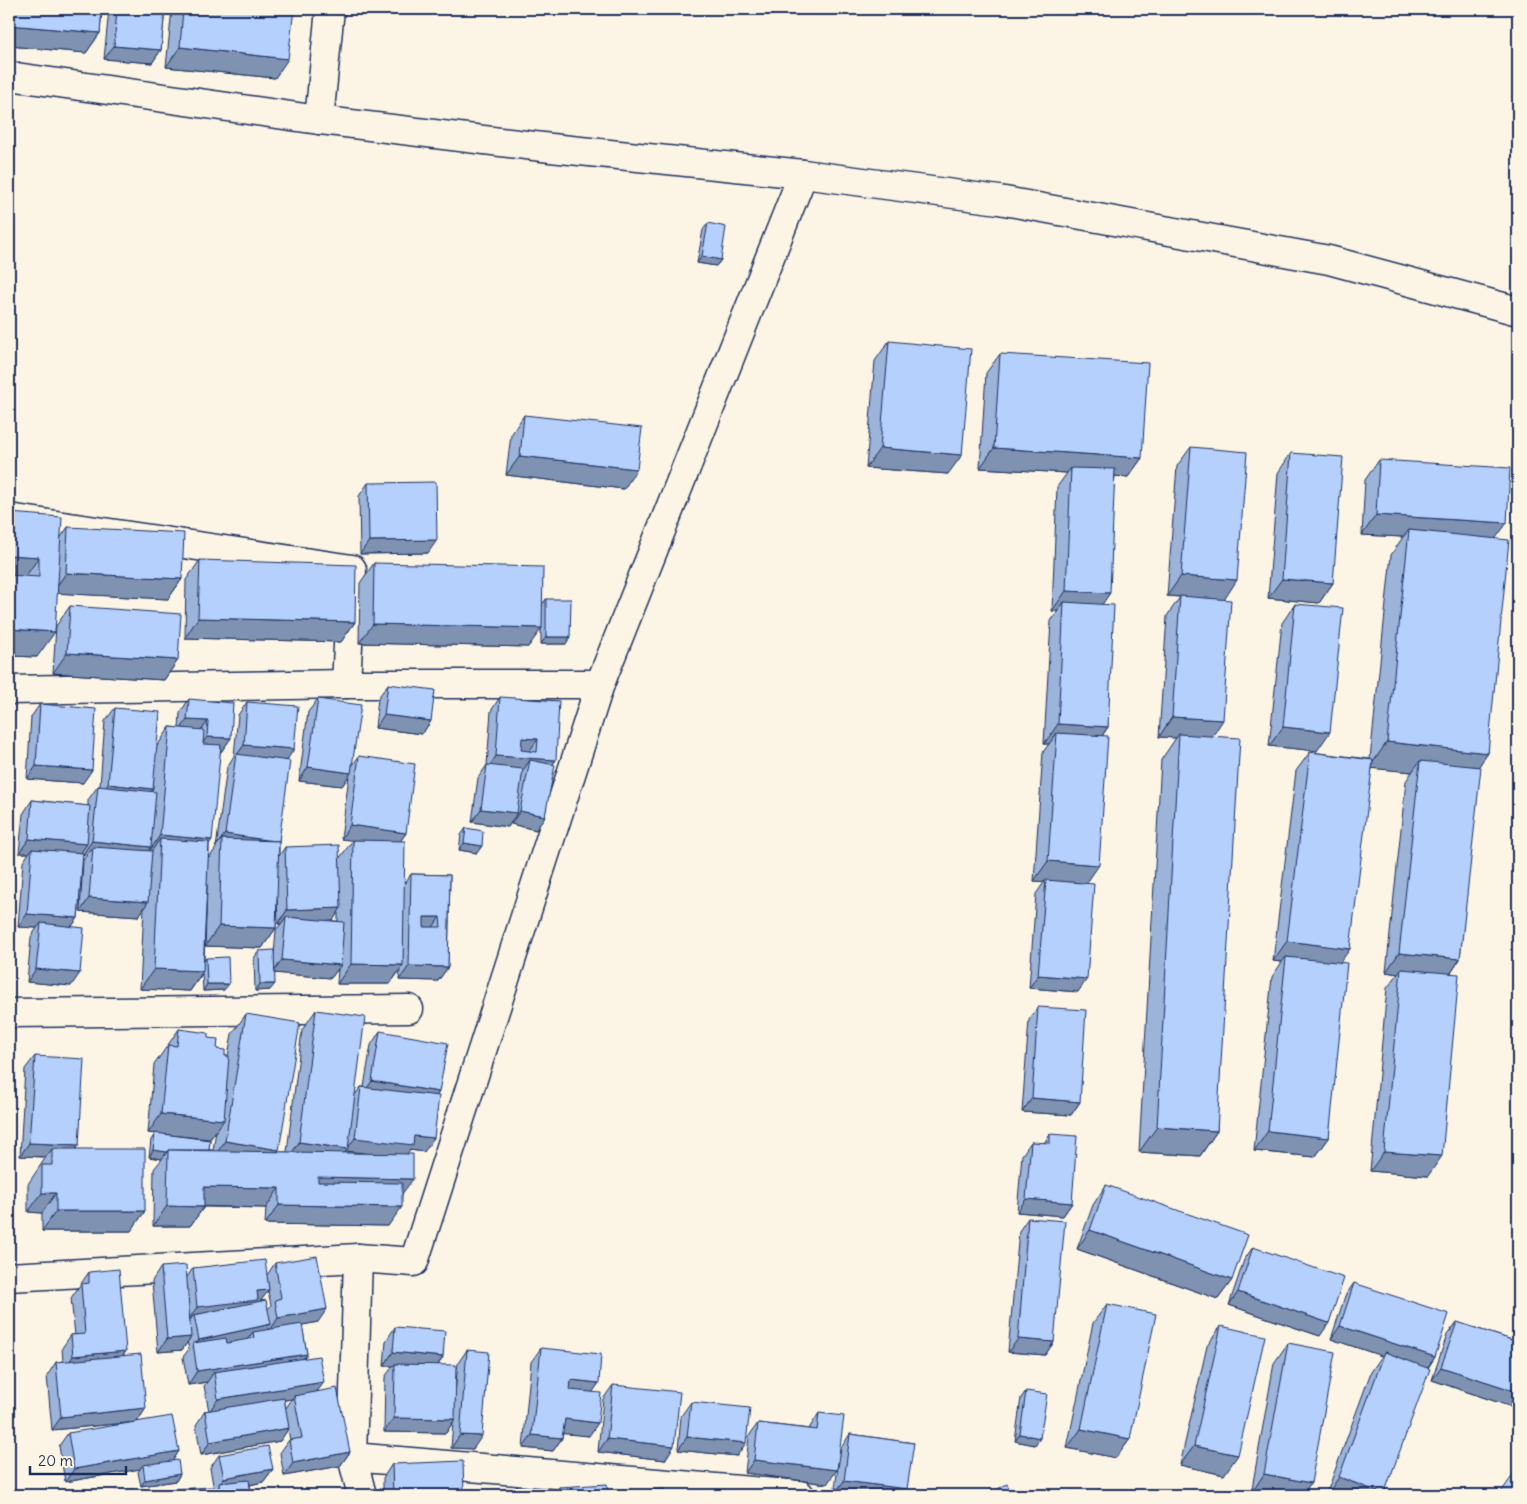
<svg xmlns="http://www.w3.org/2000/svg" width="1527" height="1504" font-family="Delius,sans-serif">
<rect width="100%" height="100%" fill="#fcf5e5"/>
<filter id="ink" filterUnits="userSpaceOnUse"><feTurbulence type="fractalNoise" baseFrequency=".02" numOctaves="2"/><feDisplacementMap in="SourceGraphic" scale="10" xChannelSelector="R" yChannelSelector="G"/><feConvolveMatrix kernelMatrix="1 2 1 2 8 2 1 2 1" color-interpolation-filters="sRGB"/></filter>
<g filter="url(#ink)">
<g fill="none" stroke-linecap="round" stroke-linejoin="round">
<defs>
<g id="street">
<path d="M9,76L319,120L551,148L803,174L999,200L1329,260L1518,311"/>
<path d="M319,120L330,9"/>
<path d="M9,518L352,569L346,684"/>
<path d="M9,690L346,684H600"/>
<path d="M9,1013L409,1009"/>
<path d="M358,1258L352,1457L362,1495"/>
<path d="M9,1277L358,1258L414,1262L600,684L803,174"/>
<path d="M352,1457L800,1495"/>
</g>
</defs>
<use href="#street" stroke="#1b2f5e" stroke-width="31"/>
<use href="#street" stroke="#fcf5e5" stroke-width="28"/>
</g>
<g fill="#9cb3da" stroke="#1b2f5e" fill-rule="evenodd">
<path d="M9,9H102L100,33L86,53L9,46Z"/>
<path d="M109,9H165L161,50L152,63L104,59Z"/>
<path d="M172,9H294L275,78L166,67Z"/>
<path d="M708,223L721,260L716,266L697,263L703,230Z"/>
<path d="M889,341L948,474L866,468L875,361Z"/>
<path d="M1000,354L1142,458L1128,477L1115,476L1102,604L1108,727L1102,736L1086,884L1078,992L1029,988L1036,894L1045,881H1034L1043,752L1049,744H1044L1051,621L1058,611H1052L1057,487L1067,473L980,468L986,373Z"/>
<path d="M524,415L624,489L506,475L511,435Z"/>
<path d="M1191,447L1224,599L1212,736L1217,1131L1200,1156L1139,1152L1161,760L1176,738L1159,737L1167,616L1180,597L1167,596L1177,466Z"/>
<path d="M1291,453L1333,583L1319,603L1268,598L1278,473Z"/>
<path d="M1379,460L1496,539L1488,753L1478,767L1460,959L1451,973L1428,1176L1370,1171L1387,988L1398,974L1386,972L1406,781L1412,772L1372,768L1340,963L1329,1138L1315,1157L1254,1151L1272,977L1282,962L1273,961L1296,771L1310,752L1370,759L1391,555L1403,537L1362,535L1365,480Z"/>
<path d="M368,483L428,553L360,554L359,496Z"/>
<path d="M9,513L61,537L68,527L182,579L168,599L57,593L37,657L9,656Z"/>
<path d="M200,560L355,622L341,642L185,638L186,580Z"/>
<path d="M374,563L542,605L546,599L566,644H541V628L528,647L359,643L360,583Z"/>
<path d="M1295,604L1317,751L1269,746L1282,623Z"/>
<path d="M70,606L178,660L164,680L53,673L56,626Z"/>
<path d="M388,684L431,721L422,734L375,728L378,698Z"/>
<path d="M500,697L556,760L552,765L545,816L536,830L511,824V822L508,827L472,822L478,778L487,765L491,711Z"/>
<path d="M189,699L231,738L221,752H220L209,844V858L216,848L227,767L234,756L238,715L247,702L286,761L279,841V856L285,847L339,859L353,840H354L341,839L349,776L342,786L299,781L308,712L318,699L352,766L359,756L406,833L400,841L404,885L411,874L450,875L448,967L438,981L399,980L400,970L390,984H337L338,969L331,978L275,973L270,990L255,991L254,958L259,951L274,955L276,930L281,924H278L277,899L276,928L262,948L205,946L207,885L204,961L206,958L224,990L203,991L202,974L190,991L140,989L144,908L139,916L80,912L83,860L87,855L83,854L78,918L72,926L71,986L27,982L31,937L37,928L18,927L23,862L29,853H19L23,814L32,800L88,806V800L98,786H100L105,721L115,708L157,746L170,727L179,728L180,713ZM338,912V921H332Z"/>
<path d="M40,704L83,783L27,779L31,717Z"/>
<path d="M466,828L477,853L459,850L461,835Z"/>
<path d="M1038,1007L1080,1102L1071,1115L1022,1112L1029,1020Z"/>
<path d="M316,1010L354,1096L361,1087H364L371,1045L380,1031L439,1092L436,1096L424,1152L410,1150L406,1154L402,1195L388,1226L265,1224L266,1208L204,1207L190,1226H153L154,1169L162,1159L149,1157L151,1140L155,1134L148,1133L154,1065L179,1029L208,1038L225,1056H228L232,1034L246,1014L279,1150L278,1152H287L302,1030ZM216,1131L213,1150H209L210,1139ZM346,1151L364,1153H345Z"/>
<path d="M35,1056L79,1145L76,1149L145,1211L131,1231H42V1213L28,1212V1184L46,1157L20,1156L25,1069Z"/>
<path d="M1050,1134L1072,1203L1063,1216L1017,1212L1022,1155L1031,1142L1044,1143Z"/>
<path d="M1106,1185L1232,1280L1218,1299L1077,1249L1093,1205Z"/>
<path d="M1028,1218L1054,1342L1045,1355L1008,1352L1019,1231Z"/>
<path d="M1253,1247L1320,1336L1229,1305L1244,1260Z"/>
<path d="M275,1263L318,1322L302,1325L307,1354L304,1358L324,1382L317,1392L350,1452L340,1466L284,1476L280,1453L289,1440H290L288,1429L280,1441L201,1455L196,1425L205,1411H209L204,1386L207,1382L188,1385L183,1357L189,1349L187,1342L182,1350L158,1352L152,1281L161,1267L187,1277L193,1268L267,1275ZM268,1291L271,1305L268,1309L261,1300ZM292,1399L286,1408L284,1400Z"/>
<path d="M89,1272L126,1351L123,1356L146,1408L137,1422L52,1430L47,1376L56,1362H63L62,1348L71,1335H75L71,1298Z"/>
<path d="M1354,1283L1435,1357L1428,1368L1383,1495H1326L1371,1372L1382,1356L1331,1339L1345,1296Z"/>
<path d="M1107,1304L1130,1439L1116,1458L1067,1448L1093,1323Z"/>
<path d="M1457,1322L1518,1342V1409L1432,1380L1447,1335Z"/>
<path d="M1221,1326L1224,1475L1180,1465L1207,1346Z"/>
<path d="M395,1327L443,1357L438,1365L455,1393L458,1363L467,1350L473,1449L451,1448L453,1422L446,1433L384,1432L385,1377L393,1366H384L386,1341Z"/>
<path d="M1288,1343L1311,1483L1251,1494L1274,1363Z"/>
<path d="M541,1348L599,1383L592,1392L589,1436L563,1433L562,1438L553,1451L523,1448L531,1362Z"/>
<path d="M613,1385L665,1460L598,1452L603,1399Z"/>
<path d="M1026,1391L1040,1438L1035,1445L1015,1441L1021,1398Z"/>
<path d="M691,1402L737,1456L678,1450L681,1416Z"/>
<path d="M819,1413L827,1484L745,1473L749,1436L758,1423L810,1429V1427Z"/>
<path d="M68,1433L179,1451L172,1461L180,1474L176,1481L141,1486L138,1472L140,1469L65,1482L59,1446Z"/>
<path d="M850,1434L914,1443L834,1494L841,1448Z"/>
<path d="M219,1455L273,1469L263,1482L250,1485L251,1495H155L159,1490L212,1493L214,1490L210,1468Z"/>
<path d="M392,1464L464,1495H383V1478Z"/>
<path d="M559,1487L608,1495H553Z"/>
</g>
<g fill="#7f92b1" stroke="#1b2f5e">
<path d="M9,25L100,33L86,53L9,46Z"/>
<path d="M114,46L161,50L152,63L104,59Z"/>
<path d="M180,47L288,59L275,78L166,67Z"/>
<path d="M702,256L721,260L716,266L697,263Z"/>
<path d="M880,448L962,455L948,474L866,468Z"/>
<path d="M994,448L1142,458L1128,477L1071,473V468L1067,473L980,468Z"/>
<path d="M520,456L637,469L624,489L506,475Z"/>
<path d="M1376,515L1507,523L1493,542L1409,530L1403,537L1362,535Z"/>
<path d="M437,540L428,553L360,554L369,541Z"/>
<path d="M9,555L39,557L21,583L9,582Z"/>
<path d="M66,573L182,579L168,599L52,593Z"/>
<path d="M1181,576L1237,580L1224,600L1167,596Z"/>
<path d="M1282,579L1333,583L1319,603L1268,598Z"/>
<path d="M1066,591L1110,593L1097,612L1064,602L1058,611H1052Z"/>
<path d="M198,618L355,622L341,642L185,638Z"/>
<path d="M373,624L542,628L528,647L359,643Z"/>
<path d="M9,629L55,632L37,657L9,656Z"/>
<path d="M546,637H570L566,644H541Z"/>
<path d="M67,653L178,660L164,680L53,673Z"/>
<path d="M384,715L431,721L422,734L375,728Z"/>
<path d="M1172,717L1223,720L1210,740L1179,734L1176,738L1159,737Z"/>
<path d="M187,720L208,721L199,734L178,733Z"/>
<path d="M1058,724L1108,727L1094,747L1057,733L1049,744H1044Z"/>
<path d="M1283,727L1330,732L1317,751L1269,746Z"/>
<path d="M207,737L231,738L221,752L198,750Z"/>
<path d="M522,738L538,739L528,753L513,751Z"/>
<path d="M1387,742L1488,753L1470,779L1420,761L1412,772L1369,768Z"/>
<path d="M244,745L294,749L285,763L236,756Z"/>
<path d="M496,756L556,760L546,773L530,760L522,772L487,770Z"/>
<path d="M36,766L92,770L83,783L27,779Z"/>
<path d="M308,767L351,773L342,786L299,781Z"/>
<path d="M108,784L153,789L144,802L99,798Z"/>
<path d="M481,809L517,813L508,827L472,822Z"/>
<path d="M520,811L545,816L536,830L511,824Z"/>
<path d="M350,825L406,833L397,846L341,839Z"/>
<path d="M225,834L279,842L222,839L215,847Z"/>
<path d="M160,835L212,840L198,859L160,839L149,855H147Z"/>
<path d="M29,839L87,844L77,858L32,849L29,853H19Z"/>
<path d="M92,841L151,847L141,860L93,847L87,855L83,854Z"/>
<path d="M464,843L482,846L477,853L459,850Z"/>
<path d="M1048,861L1099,865L1086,884L1034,881Z"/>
<path d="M89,898L148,902L139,916L80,912Z"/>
<path d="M341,908L332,922L286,917L281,924H278L287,910Z"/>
<path d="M27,914L78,918L68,931L41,923L37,928L18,927Z"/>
<path d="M424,917H440L431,930H415Z"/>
<path d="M219,926L276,928L262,948L205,946Z"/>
<path d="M1287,941L1350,949L1336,968L1286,957L1282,962L1273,961Z"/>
<path d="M1399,953L1460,959L1447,979L1401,969L1398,974L1386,972Z"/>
<path d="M282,960L341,965L331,978L273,973Z"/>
<path d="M351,964L403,965L390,984H337Z"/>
<path d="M409,966L448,967L438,981L399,980Z"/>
<path d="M36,969L80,973L71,986L27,982Z"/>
<path d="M154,969L203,971L190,991L140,989Z"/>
<path d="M1038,975L1087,979L1078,992L1029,988Z"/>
<path d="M207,984H229L224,990L203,991Z"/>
<path d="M260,984H275L270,990L255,991Z"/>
<path d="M372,1081L439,1092L430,1105L363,1094Z"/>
<path d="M1032,1098L1080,1102L1071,1115L1022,1112Z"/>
<path d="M161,1114L224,1120L210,1139L148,1133Z"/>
<path d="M1157,1127L1217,1131L1200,1156L1139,1152Z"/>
<path d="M1268,1131L1329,1138L1315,1157L1254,1151Z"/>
<path d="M414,1136L434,1138L424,1152L410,1150L404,1158L346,1151L334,1169L286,1162L299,1142L347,1149L355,1138Z"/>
<path d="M225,1141L279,1150L265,1170L211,1161Z"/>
<path d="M29,1143L79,1145L69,1159L52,1149L46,1157L20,1156Z"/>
<path d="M153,1150L167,1152L162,1159L149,1157Z"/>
<path d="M1384,1152L1442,1156L1428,1176L1370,1171Z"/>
<path d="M318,1177L413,1179L399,1198L304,1196Z"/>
<path d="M204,1187L279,1188L266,1208L191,1206Z"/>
<path d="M42,1193H56L42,1213L28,1212Z"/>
<path d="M1026,1199L1072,1203L1063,1216L1017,1212Z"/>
<path d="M279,1205L402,1207L388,1226L265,1224Z"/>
<path d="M167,1206L204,1207L190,1226H153Z"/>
<path d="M56,1211H145L131,1231H42Z"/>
<path d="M1090,1230L1232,1280L1218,1299L1077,1249Z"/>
<path d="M269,1290L259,1303L194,1315L190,1320L188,1321L197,1307L257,1291Z"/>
<path d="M1238,1292L1329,1323L1320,1336L1229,1305Z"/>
<path d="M327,1309L318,1322L269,1332L278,1318Z"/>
<path d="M271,1324L262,1338H254L253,1332L246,1341L193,1348L199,1340Z"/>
<path d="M1340,1326L1435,1357L1426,1370L1385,1352L1382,1356L1331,1339Z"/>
<path d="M191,1337L182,1350L158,1352L167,1339Z"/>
<path d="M1018,1339L1054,1342L1045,1355L1008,1352Z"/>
<path d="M126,1351L117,1365L64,1370L73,1356Z"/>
<path d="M393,1352L443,1357L434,1370L395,1364L393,1366H384Z"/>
<path d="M307,1354L297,1367L214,1372L207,1382L188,1385L197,1371Z"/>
<path d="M1441,1367L1518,1392V1409L1432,1380Z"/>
<path d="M571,1380L599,1383L590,1396L562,1393Z"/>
<path d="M324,1382L314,1395L294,1396L292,1399L209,1412L218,1399Z"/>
<path d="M146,1408L137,1422L52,1430L61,1417Z"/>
<path d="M394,1418L455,1419L446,1433L384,1432Z"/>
<path d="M565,1419L598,1423L589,1436L555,1433Z"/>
<path d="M289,1428L280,1441L201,1455L210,1442Z"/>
<path d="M1081,1429L1130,1439L1116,1458L1067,1448Z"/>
<path d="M1020,1434L1040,1438L1035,1445L1015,1441Z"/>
<path d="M460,1435L482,1436L473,1449L451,1448Z"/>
<path d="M532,1435L562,1438L553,1451L523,1448Z"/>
<path d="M687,1437L746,1443L737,1456L678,1450Z"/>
<path d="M607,1439L674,1446L665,1460L598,1452Z"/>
<path d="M1194,1446L1238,1455L1224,1475L1180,1465Z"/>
<path d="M179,1451L170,1465H143L140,1469L65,1482L74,1469Z"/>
<path d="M350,1452L340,1466L284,1476L293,1463Z"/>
<path d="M754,1460L837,1470L827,1484L745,1473Z"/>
<path d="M273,1469L263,1482L220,1491L219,1485L224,1478Z"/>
<path d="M180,1474L176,1481L141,1486L145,1480Z"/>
<path d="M1264,1474L1311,1483L1302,1495H1259L1251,1494Z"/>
<path d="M1339,1477L1384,1494L1383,1495H1327Z"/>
<path d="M844,1481L907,1489L903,1495H841L834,1494Z"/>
</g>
<g fill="#b5d0fd" stroke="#1b2f5e" fill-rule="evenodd">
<path d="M11,9H102L100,33L9,25Z"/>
<path d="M117,9H165L161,50L114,46Z"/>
<path d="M183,9H294L288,59L180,47Z"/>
<path d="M708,223L726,227L721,260L702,256Z"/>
<path d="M889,341L971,349L962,455L880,448Z"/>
<path d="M1000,354L1148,363L1142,458L994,448Z"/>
<path d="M524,415L642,428L637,469L520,456Z"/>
<path d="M1191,447L1247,452L1237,580L1181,576Z"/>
<path d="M1291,453L1343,457L1333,583L1282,579Z"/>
<path d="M1379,460L1510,468L1507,523L1376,515Z"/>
<path d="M1071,468L1115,469L1110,593L1066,591Z"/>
<path d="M436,482L437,540L369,541L368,483Z"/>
<path d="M9,513L62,517L55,632L9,629V575L39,577V557L9,555Z"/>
<path d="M68,527L184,533L182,579L66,573Z"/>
<path d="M1409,530L1509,540L1488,753L1387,742Z"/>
<path d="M200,560L356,565L355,622L198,618Z"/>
<path d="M374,563L543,567L542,628L373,624Z"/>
<path d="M1180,596L1231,600L1223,720L1172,717Z"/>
<path d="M546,599H571L570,637H546Z"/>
<path d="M1064,602L1114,605L1108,727L1058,724Z"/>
<path d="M1295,604L1343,608L1330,732L1283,727Z"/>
<path d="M70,606L181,614L178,660L67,653Z"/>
<path d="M388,684L435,690L431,721L384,715Z"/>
<path d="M500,697L559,701L556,760L496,756ZM522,738L538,739L537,752L521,750Z"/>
<path d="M189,699L233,703L231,738L207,737L208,721L187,720Z"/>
<path d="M318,699L361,705L351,773L308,767Z"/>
<path d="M247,702L298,706L294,749L244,745Z"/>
<path d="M40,704L96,709L92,770L36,766Z"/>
<path d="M115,708L160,712L153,789L108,784Z"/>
<path d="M170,727L204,730L203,744L221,745L212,840L160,835Z"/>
<path d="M1057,733L1108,736L1099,865L1048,861Z"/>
<path d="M1179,734L1240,738L1217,1131L1157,1127Z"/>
<path d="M1310,752L1373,760L1350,949L1287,941Z"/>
<path d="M236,754L290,761L279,841L266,840L225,834Z"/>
<path d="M359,756L415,764L406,833L350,825Z"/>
<path d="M530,760L555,765L545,816L520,811Z"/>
<path d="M1420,761L1481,767L1460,959L1399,953Z"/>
<path d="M487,765L523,769L517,813L481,809Z"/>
<path d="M98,786L156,792L151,847L92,841Z"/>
<path d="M32,800L90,806L87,844L29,839Z"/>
<path d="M466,828L483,831L482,846L464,843Z"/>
<path d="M160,839L209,842L203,971L154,969Z"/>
<path d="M222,839L279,841L276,928L219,926Z"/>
<path d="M353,840L405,841L403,965L351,964Z"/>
<path d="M339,845L341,908L287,910L285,847Z"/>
<path d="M93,847L152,851L148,902L89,898Z"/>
<path d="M32,849L83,853L78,918L27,914Z"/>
<path d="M411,874L450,875L448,967L409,966ZM424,917H440L441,927H424Z"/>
<path d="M1046,880L1094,884L1087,979L1038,975Z"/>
<path d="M286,917L344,922L341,965L282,960Z"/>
<path d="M41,923L84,928L80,973L36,969Z"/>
<path d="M274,950L275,984H260L259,951Z"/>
<path d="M228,957L229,984H207L206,958Z"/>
<path d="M1286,957L1347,963L1329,1138L1268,1131Z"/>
<path d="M1401,969L1459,974L1442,1156L1384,1152Z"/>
<path d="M1038,1007L1086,1010L1080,1102L1032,1098Z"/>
<path d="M316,1010L365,1017L348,1149L299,1142Z"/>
<path d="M246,1014L300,1023L279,1150L225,1141Z"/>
<path d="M179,1029L208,1033V1038L218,1039L217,1049L225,1050V1056H229L224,1120L161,1114L168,1045L177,1046Z"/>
<path d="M380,1031L448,1043L439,1092L372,1081Z"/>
<path d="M35,1056L84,1059L79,1145L29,1143Z"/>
<path d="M361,1087L439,1096L434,1138L414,1136L413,1145L355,1138Z"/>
<path d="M155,1133L210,1140L209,1150H168L167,1152L153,1150Z"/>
<path d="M1050,1134L1077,1136L1072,1203L1026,1199L1031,1142L1050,1143Z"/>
<path d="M52,1149H145V1211H56V1193H42V1165H52Z"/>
<path d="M168,1150L413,1154V1179L318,1177V1182L402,1183V1207L279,1205V1188L204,1187V1207L167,1206Z"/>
<path d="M1106,1185L1248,1235L1232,1280L1090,1230Z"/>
<path d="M1028,1218L1065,1221L1054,1342L1018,1339Z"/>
<path d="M1253,1247L1344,1278L1329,1323L1238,1292Z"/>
<path d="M317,1256L327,1309L278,1318L275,1300L281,1298L275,1263Z"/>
<path d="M265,1260L269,1290L257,1291L258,1300L197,1307L193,1268Z"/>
<path d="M186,1265L191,1337L167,1339L161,1267Z"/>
<path d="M119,1269L126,1351L73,1356L71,1335L85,1334L81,1284L89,1283V1272Z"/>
<path d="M1354,1283L1449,1314L1435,1357L1340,1326Z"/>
<path d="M266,1300L271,1324L199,1340L194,1315Z"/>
<path d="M1107,1304L1156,1314L1130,1439L1081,1429Z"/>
<path d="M1457,1322L1518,1342V1392L1441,1367Z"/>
<path d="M302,1324L307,1354L197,1371L193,1343L226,1338L227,1343L254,1338L253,1332Z"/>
<path d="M1221,1326L1265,1336L1238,1455L1194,1446Z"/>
<path d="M395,1327L445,1331L443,1357L393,1352Z"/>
<path d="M1288,1343L1335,1352L1311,1483L1264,1474Z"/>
<path d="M541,1348L601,1354L599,1383L571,1380L570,1390L601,1393L598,1423L565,1419L562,1438L532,1435Z"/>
<path d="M467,1350L489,1352L482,1436L460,1435Z"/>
<path d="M1385,1352L1430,1369L1384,1494L1339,1477Z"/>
<path d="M141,1354L146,1408L61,1417L56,1362Z"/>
<path d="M319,1356L324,1382L218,1399L214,1372Z"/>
<path d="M395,1364L456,1365L455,1419L394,1418Z"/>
<path d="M613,1385L680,1392L674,1446L607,1439Z"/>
<path d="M337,1388L350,1452L293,1463L289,1440L302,1438L294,1396Z"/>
<path d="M1026,1391L1047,1394L1040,1438L1020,1434Z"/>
<path d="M284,1398L289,1428L210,1442L205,1411Z"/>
<path d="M691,1402L750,1408L746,1443L687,1437Z"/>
<path d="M819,1413L844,1416L837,1470L754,1460L758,1423L817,1430Z"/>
<path d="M172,1416L179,1451L74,1469L68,1433Z"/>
<path d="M850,1434L914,1443L907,1489L844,1481Z"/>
<path d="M268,1446L273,1469L224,1478L219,1455Z"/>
<path d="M178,1460L180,1474L145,1480L143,1465Z"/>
<path d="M463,1461L464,1495H393L392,1464Z"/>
<path d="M1518,1468V1495H1499Z"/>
<path d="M249,1480L251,1495H220L219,1483Z"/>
<path d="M607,1484L608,1495H559V1487Z"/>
<path d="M1007,1484L1013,1495H987Z"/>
<path d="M211,1487L212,1495H159V1490Z"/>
<path d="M133,1489L134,1495H98Z"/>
<path d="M664,1489L665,1495H614V1494Z"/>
<path d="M1101,1489L1103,1495H1081Z"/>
<path d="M1074,1490L1076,1495H1058Z"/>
<path d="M1035,1491L1037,1495H1022Z"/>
<path d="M1173,1494L1174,1495H1164Z"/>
</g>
</g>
<rect width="1527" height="1504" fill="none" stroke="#fcf5e5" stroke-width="30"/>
<rect x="15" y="15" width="1497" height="1474" fill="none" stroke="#1b2f5e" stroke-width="2" filter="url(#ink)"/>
<path d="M30 1466v8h96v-8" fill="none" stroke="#1b2f5e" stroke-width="2.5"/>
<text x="38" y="1466" font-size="15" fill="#1b2f5e" stroke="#fcf5e5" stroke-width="4" paint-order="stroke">20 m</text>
</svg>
